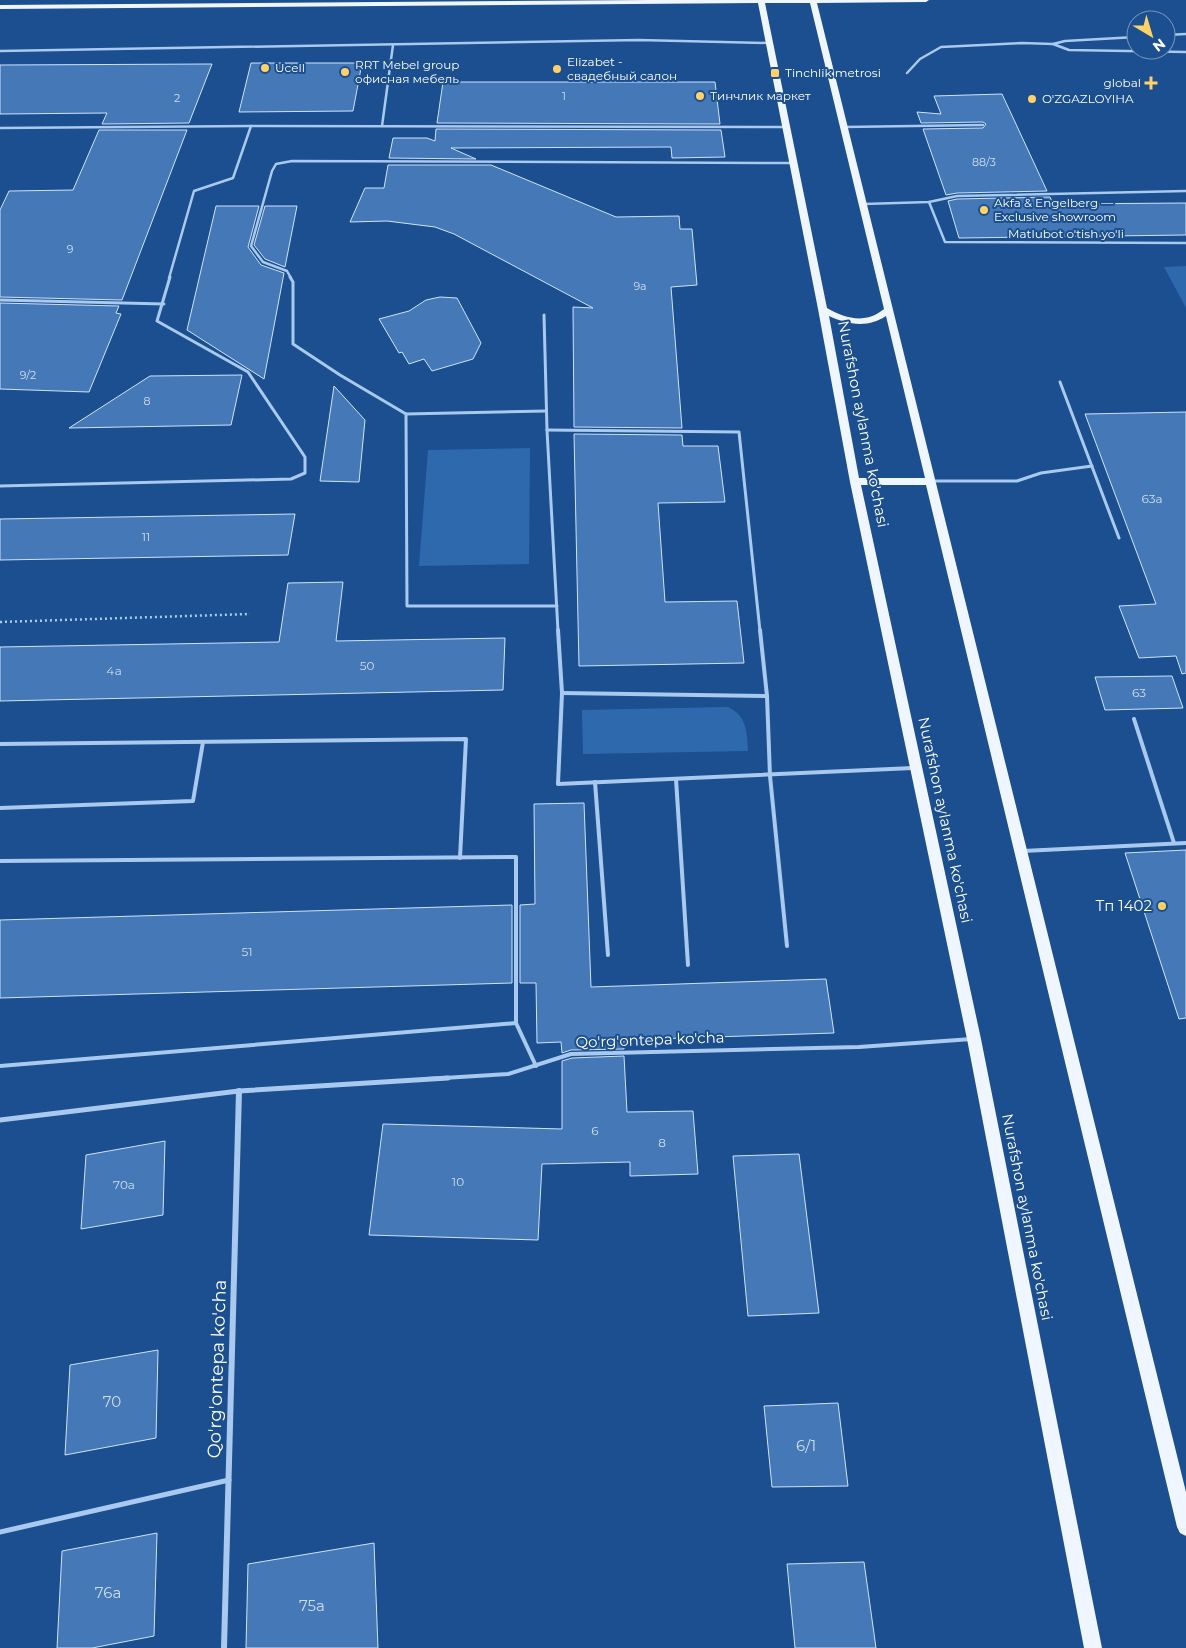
<svg xmlns="http://www.w3.org/2000/svg" width="1186" height="1648" font-family="Montserrat,sans-serif">
<rect width="100%" height="100%" fill="#1b4f8f"/>
<g fill="#2e69ad">
<path d="M1186,266V308L1164,267Z"/>
<path d="M530,448L529,564L419,566L428,450Z"/>
<path d="M728,707C747,716 747,732 748,751L583,754L582,710Z"/>
</g>
<g fill="#4478b7" stroke="#cfe3fa">
<path d="M251,63H362L353,111L239,112Z"/>
<path d="M212,64L189,123L102,124L107,113L0,114V65Z"/>
<path d="M443,82H715L720,124L437,123Z"/>
<path d="M1002,94L1047,191L957,193L946,195L923,129L983,128L986,124L983,122L921,123L917,112L941,114L934,96Z"/>
<path d="M436,129L721,130L725,157L672,158L671,147L451,148L476,159L389,158L393,138H427L435,141Z"/>
<path d="M99,130H187L122,300L0,297V210L9,191L73,190Z"/>
<path d="M388,165H491L616,217L679,216L680,229H692L697,285L671,287L682,428L574,427L573,307L593,308L454,234L435,227L387,221L350,222L365,188H384Z"/>
<path d="M1050,197L1053,204L1186,203V235L959,238L948,201L957,199Z"/>
<path d="M216,206H259L248,247L261,265L284,273L264,379L187,330Z"/>
<path d="M265,206H297L285,267L265,259L254,245Z"/>
<path d="M440,297L457,298L481,343L473,359L432,371L424,359L409,364L402,352L399,353L379,319L409,311L426,300Z"/>
<path d="M0,303L119,306L116,313L121,314L89,392L0,389Z"/>
<path d="M242,375L231,425L69,428L150,376Z"/>
<path d="M334,386L365,420L359,482L320,481Z"/>
<path d="M1186,412V673L1182,674L1176,656L1139,658L1119,606L1156,604L1085,414Z"/>
<path d="M574,434L682,435L683,446H718L725,502L658,503L665,602L737,601L744,663L579,666Z"/>
<path d="M295,514L288,555L0,560V519Z"/>
<path d="M343,582L336,641L505,638L503,690L0,701V647L279,642L288,583Z"/>
<path d="M1172,676L1183,708L1105,710L1095,677Z"/>
<path d="M584,803L591,987L826,979L834,1033L624,1040V1049L571,1050L562,1053L561,1042L537,1043L536,983H520V905L535,904L534,804Z"/>
<path d="M1186,850V1018L1179,1019L1125,853Z"/>
<path d="M512,905V983L0,998V920Z"/>
<path d="M624,1056L627,1112L693,1111L698,1174L630,1176V1162L542,1164L538,1240L369,1235L383,1124L562,1129V1061L572,1058Z"/>
<path d="M165,1141L163,1215L81,1229L86,1155Z"/>
<path d="M799,1154L819,1313L748,1316L733,1156Z"/>
<path d="M158,1350L156,1438L65,1455L70,1365Z"/>
<path d="M838,1403L848,1486L772,1487L764,1406Z"/>
<path d="M157,1533L154,1636L92,1648H57L62,1551Z"/>
<path d="M374,1543L378,1648H246L248,1564Z"/>
<path d="M864,1562L876,1648H795L787,1564Z"/>
</g>
<g fill="none" stroke-linecap="round" stroke-linejoin="round">
<path stroke="#a9c9ee" stroke-width="2.5" stroke-dasharray="2 3" stroke-linecap="butt" d="M0,622L250,614"/>
<g stroke="#a9c9ee" stroke-width="2.5">
<path d="M1166,35L1186,34"/>
<path d="M1136,37L1065,41L1053,44L1069,50L1186,52"/>
<path d="M0,51L639,40L769,43"/>
<path d="M907,73L920,59L941,47L1022,43L1053,44"/>
<path d="M382,126L393,45"/>
<path d="M844,127L983,125"/>
<path d="M0,128L251,126"/>
<path d="M929,202L945,242L1186,243"/>
<path d="M864,204L929,202L957,196L1186,191"/>
<path d="M169,278L194,191L233,178L251,126L785,127"/>
<path d="M291,278L287,271L263,262L251,246L272,171L276,164L292,161L792,163"/>
</g>
<g stroke="#a9c9ee" stroke-width="3">
<path d="M290,277L293,282V344L340,375L406,414L546,411"/>
<path d="M0,300L164,304"/>
<path d="M544,315L547,430L558,631"/>
<path d="M1060,382L1119,538"/>
<path d="M406,414L407,606H557"/>
<path d="M547,430L739,432L760,631"/>
<path d="M933,481H1017L1041,473L1092,466"/>
<path d="M0,486L291,479L305,473V457L248,372L157,321L170,277"/>
</g>
<g stroke="#a9c9ee" stroke-width="4">
<path d="M558,630L562,693L558,784L913,768"/>
<path d="M760,630L767,696"/>
<path d="M562,693L767,696L770,776L787,946"/>
<path d="M1134,719L1174,843"/>
<path d="M0,744L466,739L460,858"/>
<path d="M676,779L688,965"/>
<path d="M595,782L608,955"/>
<path d="M0,808L193,801L203,742"/>
<path d="M1023,851L1186,843"/>
<path d="M0,861L516,857V1023L536,1066"/>
<path d="M0,1066L516,1023"/>
<path d="M428,1079L508,1074L571,1054L859,1047L972,1039"/>
</g>
<g stroke="#a9c9ee" stroke-width="5">
<path d="M0,1120L239,1091L448,1078"/>
<path d="M0,1532L229,1480"/>
</g>
<path stroke="#a9c9ee" stroke-width="6" d="M224,1648L239,1091"/>
<path fill="#f0f6ff" fill-rule="evenodd" d="M650,0H929L926,2L817,3L1186,1492V1536L1180,1533L1177,1527L926,485H861L981,1039L1102,1648H1084L967,1039L850,482L818,309L758,3L0,9V5ZM765,3H810L884,309C866,324 846,319 827,308ZM829,316C848,325 868,328 886,316L925,478H859Z"/>
</g>
<g fill="#ffd166" stroke="#1b4f8f" stroke-width="2">
<circle cx="265" cy="68" r="5"/>
<circle cx="557" cy="69" r="5"/>
<circle cx="345" cy="72" r="5"/>
<rect x="770" y="68" width="10" height="10" rx="2.5"/>
<path d="M1148.5 75.5h5v5h5v5h-5v5h-5v-5h-5v-5h5z"/>
<circle cx="700" cy="96" r="5"/>
<circle cx="1032" cy="99" r="5"/>
<circle cx="984" cy="210" r="5"/>
<circle cx="1162" cy="906" r="5"/>
</g>
<g text-anchor="middle" stroke-width="4" stroke-linejoin="round" paint-order="stroke">
<g font-size="11" fill="#d0dded">
<text x="564" y="100">1</text>
<text x="177" y="102">2</text>
<text x="984" y="166">88/3</text>
<text x="70" y="253">9</text>
<text x="640" y="290">9a</text>
<text x="28" y="379">9/2</text>
<text x="147" y="405">8</text>
</g>
<g font-size="12" fill="#fff" stroke="#1b4f8f" text-anchor="start">
<text x="567" y="66">Elizabet -<tspan x="567" dy="14">свадебный салон</tspan></text>
<text x="355" y="69">RRT Mebel group<tspan x="355" dy="14">офисная мебель</tspan></text>
<text x="275" y="72">Ucell</text>
<text x="785" y="77">Tinchlik metrosi</text>
<text x="1141" y="87" text-anchor="end">global</text>
<text x="710" y="100">Тинчлик маркет</text>
<text x="1042" y="103">O'ZGAZLOYIHA</text>
<text x="994" y="207">Akfa &amp; Engelberg —<tspan x="994" dy="14">Exclusive showroom</tspan></text>
</g>
<g font-size="12" fill="#fff" stroke="#1b4f8f">
<text x="1066" y="238">Matlubot o'tish yo'li</text>
</g>
<g font-size="12" fill="#d0dded">
<text x="1152" y="503">63a</text>
<text x="146" y="541">11</text>
<text x="367" y="670">50</text>
<text x="114" y="675">4а</text>
<text x="1139" y="697">63</text>
<text x="247" y="956">51</text>
<text x="595" y="1135">6</text>
<text x="662" y="1147">8</text>
<text x="458" y="1186">10</text>
<text x="124" y="1189">70a</text>
</g>
<g font-size="15" fill="#fff" stroke="#1b4f8f">
<text transform="translate(863 424) rotate(79)" y="5">Nurafshon aylanma ko'chasi</text>
<text transform="translate(945 820) rotate(78)" y="5">Nurafshon aylanma ko'chasi</text>
<text transform="translate(650 1040) rotate(-2)" y="5">Qo'rg'ontepa ko'cha</text>
<text transform="translate(1027 1217) rotate(79)" y="5">Nurafshon aylanma ko'chasi</text>
</g>
<g font-size="15" fill="#fff" stroke="#1b4f8f" text-anchor="end">
<text x="1152" y="911">Тп 1402</text>
</g>
<g font-size="15" fill="#d0dded">
<text x="112" y="1407">70</text>
<text x="806" y="1451">6/1</text>
<text x="108" y="1598">76a</text>
<text x="312" y="1611">75a</text>
</g>
<g font-size="18" fill="#fff" stroke="#1b4f8f">
<text transform="translate(217 1369) rotate(-88)" y="6">Qo'rg'ontepa ko'cha</text>
</g>
</g>
<g transform="translate(1151 35) rotate(142)"><circle r="24" fill="#1b4f8f" stroke="#7695bc"/>
<path d="M0-4L9 19L0 12L-9 19Z" fill="#ffd166"/>
<text y="-8" font-size="14" font-weight="bold" text-anchor="middle" fill="#ffffff">N</text>
</g>
</svg>
